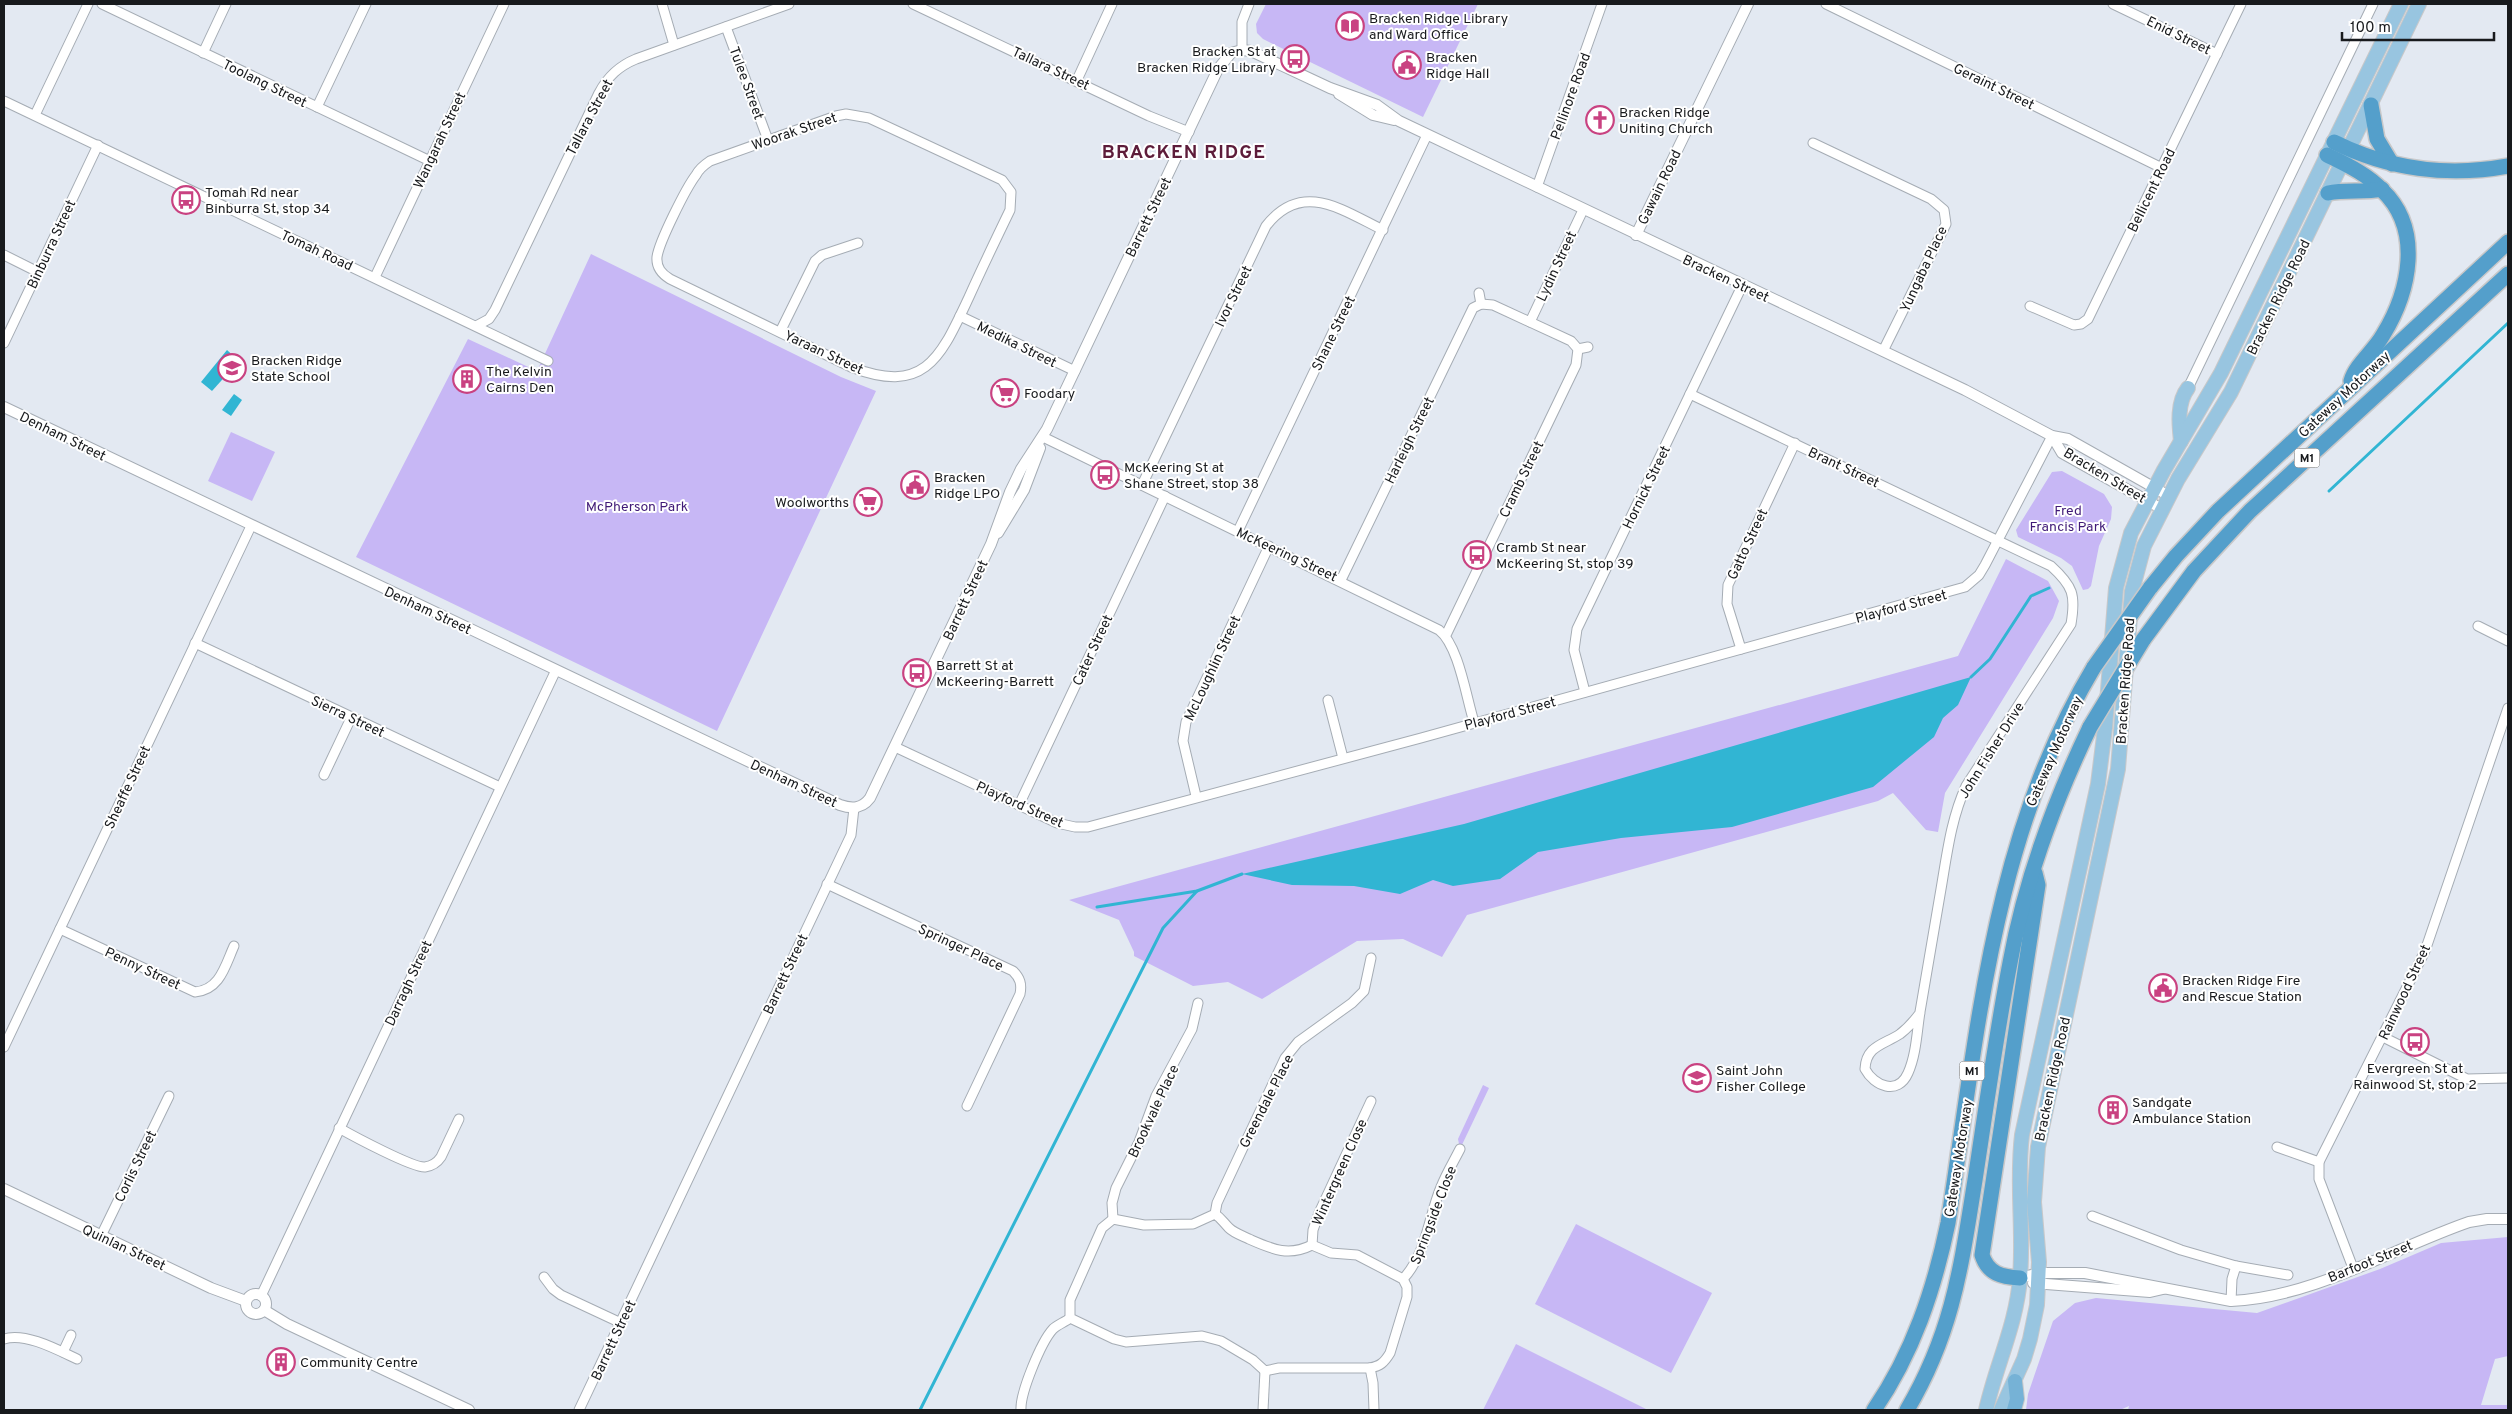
<svg xmlns="http://www.w3.org/2000/svg" width="2512" height="1414" font-family="Overpass,sans-serif">
<rect width="100%" height="100%" fill="#e3e9f2"/>
<g fill="#c7b7f5">
<path d="M1266,4H1478L1423,117L1263,39L1257,33L1256,24Z"/>
<path d="M591,254L841,377L876,391L717,731L356,557L468,339L537,371Z"/>
<path d="M231,432L275,452L252,501L208,481Z"/>
<path d="M2062,471L2104,494L2112,507L2111,519L2099,546L2091,586L2088,589L2083,590L2072,566L2061,558L2018,537L2016,530L2052,472Z"/>
<path d="M2006,559L2048,581L2059,601L2053,618L1945,793L1938,832L1926,830L1893,793L1878,801L1467,915L1442,957L1403,939L1357,941L1262,999L1228,982L1193,986L1134,956V952L1119,920L1069,900L1958,656Z"/>
<path d="M1483,1085L1489,1088L1460,1149L1458,1139Z"/>
<path d="M1576,1224L1712,1293L1671,1373L1535,1304Z"/>
<path d="M2508,1237V1356L2495,1359L2481,1405H2508V1410H2128L2129,1406L2120,1410H2026L2028,1394L2053,1321L2075,1303L2096,1298L2257,1313L2380,1269L2441,1243Z"/>
<path d="M1516,1344L1648,1410H1483Z"/>
</g>
<g fill="#31b5d3">
<path d="M227,350L239,361L212,391L201,382Z"/>
<path d="M234,394L242,400L231,416L222,410Z"/>
<path d="M1971,677L1958,705L1943,718L1934,737L1873,787L1732,827L1621,838L1538,852L1500,879L1453,886L1433,880L1400,894L1354,886L1292,885L1242,874L1464,824Z"/>
</g>
<g fill="none" stroke-linecap="round" stroke-linejoin="round">
<g stroke="#31b5d3" stroke-width="3">
<path d="M2329,491L2508,323"/>
<path d="M1971,677L1990,659L2031,596L2049,588"/>
<path d="M1097,907L1197,891L1242,874"/>
<path d="M920,1410L1163,928L1197,891"/>
</g>
<defs>
<g id="minor">
<path d="M102,4L430,161"/>
<path d="M662,4L674,45"/>
<path d="M913,4L1149,116L1189,132"/>
<path d="M1826,4L2162,168"/>
<path d="M2113,4L2217,54"/>
<path d="M726,27L768,140"/>
<path d="M1242,50V22L1249,4"/>
<path d="M203,53L226,4"/>
<path d="M1077,80L1112,4"/>
<path d="M4,101L548,361"/>
<path d="M317,107L366,4"/>
<path d="M846,114L869,118L1002,180L1011,192L1010,210C996,239 982,268 969,297C941,356 926,396 851,367L670,279C662,274 656,268 657,257C659,242 686,188 696,175C699,169 704,165 710,161L836,116Z"/>
<path d="M35,115L88,4"/>
<path d="M1813,143L1931,199L1944,210L1946,224L1883,351"/>
<path d="M1537,187L1602,4"/>
<path d="M4,255L38,272"/>
<path d="M375,277L504,4"/>
<path d="M1479,293L1481,304"/>
<path d="M2030,306L2074,325L2081,324L2088,319L2241,4"/>
<path d="M960,316L1075,371"/>
<path d="M1530,322L1583,210"/>
<path d="M476,326L489,319L495,310L599,93C608,76 619,66 636,59L789,4"/>
<path d="M780,332L815,261L822,255L858,243"/>
<path d="M4,343L98,145"/>
<path d="M1578,349L1588,347"/>
<path d="M2188,388L2373,4"/>
<path d="M1690,394L2051,566C2073,586 2076,595 2071,624L1966,786C1951,819 1947,854 1941,889C1934,928 1928,967 1921,1006C1917,1027 1917,1053 1908,1073C1898,1096 1874,1086 1865,1069C1866,1046 1883,1045 1900,1034C1908,1028 1914,1021 1920,1013"/>
<path d="M1043,437L1439,630C1459,646 1466,697 1474,722"/>
<path d="M1142,485L1266,226C1302,180 1342,210 1383,230"/>
<path d="M1238,531L1427,135"/>
<path d="M1341,580L1473,308L1481,304L1493,305L1571,341L1578,349L1576,365L1446,635"/>
<path d="M2478,626L2508,641"/>
<path d="M195,643L500,787"/>
<path d="M1741,649L1727,604L1728,585L1795,443"/>
<path d="M1585,692L1574,650L1577,629L1742,286"/>
<path d="M1328,700L1343,758"/>
<path d="M895,747L1057,823L1075,827H1088L1421,738L1965,587L1979,575L1985,565L2052,436"/>
<path d="M324,775L351,718"/>
<path d="M1196,796L1183,741L1186,722L1269,546"/>
<path d="M1019,805L1165,496"/>
<path d="M827,884L1013,971C1020,978 1022,984 1020,994L967,1106"/>
<path d="M60,929L195,992C220,990 225,966 234,946"/>
<path d="M2383,1037L2467,1079L2508,1078"/>
<path d="M4,1047L251,526"/>
<path d="M339,1128C353,1136 413,1168 425,1167C432,1166 437,1163 441,1157L459,1119"/>
<path d="M2277,1147L2319,1162"/>
<path d="M1215,1214C1221,1218 1223,1222 1229,1228C1234,1233 1243,1236 1249,1239C1272,1249 1288,1257 1312,1245L1331,1253L1357,1255L1403,1279L1407,1287V1297L1390,1353C1384,1363 1380,1366 1370,1368H1279L1265,1371L1253,1360L1221,1341L1202,1336L1126,1342L1114,1339L1070,1318V1300L1102,1228L1113,1219L1144,1225L1193,1224Z"/>
<path d="M1215,1214L1217,1203L1285,1058L1298,1042L1352,1003L1364,991L1371,958"/>
<path d="M2092,1216L2181,1250L2236,1266L2288,1275"/>
<path d="M1113,1219L1112,1203L1116,1188L1139,1142L1156,1096L1192,1029L1198,1003"/>
<path d="M101,1236L169,1096"/>
<path d="M1312,1245L1313,1230L1319,1213L1371,1101"/>
<path d="M2353,1268L2319,1179V1162L2425,951L2508,708"/>
<path d="M544,1277L553,1289L561,1295L621,1323"/>
<path d="M1403,1279C1427,1253 1428,1218 1441,1187C1446,1174 1454,1161 1460,1149"/>
<path d="M261,1296L556,670"/>
<path d="M2231,1301L2232,1279L2236,1266"/>
<path d="M4,1339C25,1332 58,1350 77,1359"/>
<path d="M63,1352L71,1335"/>
<path d="M1370,1368L1373,1383L1374,1410"/>
<path d="M579,1410L851,835L854,808"/>
<path d="M1021,1410C1020,1393 1041,1342 1053,1329C1057,1325 1065,1322 1070,1318"/>
<path d="M1263,1410L1265,1371"/>
</g>
<g id="tertiary">
<path d="M1339,94L1373,115L1394,120"/>
<path d="M1636,235L1748,4"/>
<path d="M4,407L840,805C852,809 862,809 870,798L991,544L1010,492L1021,469L1047,429L1218,69L1231,53L1242,50L1251,51L1330,88L1377,105L1399,121L1965,390L2052,436L2068,439L2169,496"/>
<path d="M2052,436L2062,453L2162,509"/>
<path d="M998,533L1024,490L1040,448"/>
<path d="M4,1189L211,1288L246,1301"/>
<path d="M2020,1278L2039,1273H2085L2231,1301C2315,1297 2391,1249 2469,1222L2487,1219H2508"/>
<path d="M2033,1283L2150,1292L2163,1289"/>
<circle cx="256" cy="1304" r="10"/>
<path d="M264,1310L287,1324L469,1410"/>
</g>
<g id="primary">
<path d="M2181,441C2179,424 2177,402 2188,388"/>
<path d="M1986,1410C1996,1365 2017,1323 2020,1277C2024,1230 2016,1183 2022,1135L2098,784L2105,728L2116,588L2131,533L2164,470L2221,373L2401,4"/>
<path d="M2001,1410L2024,1359L2030,1339L2037,1305L2039,1262L2034,1202L2038,1147L2118,769L2132,591L2144,546L2178,479L2231,392L2419,4"/>
</g>
<path id="trunk" d="M2014,1410L2017,1399L2015,1381"/>
<g id="motorway">
<path d="M2371,105L2377,139L2392,164"/>
<path d="M2334,142C2388,169 2448,177 2508,166"/>
<path d="M2327,155C2347,165 2367,174 2382,190C2423,229 2410,291 2383,335C2374,351 2356,364 2351,381"/>
<path d="M2328,193C2346,189 2364,193 2382,189"/>
<path d="M2150,588L2176,556L2218,511L2508,242"/>
<path d="M2143,640L2194,571L2250,511L2508,274"/>
<path d="M2020,1278C2002,1277 1988,1274 1982,1255L2038,885L2035,873"/>
<path d="M1874,1410C1913,1353 1934,1290 1948,1223C1978,1032 1992,837 2094,667"/>
<path d="M1907,1410C1953,1332 1961,1267 1975,1180C1986,1108 1996,1035 2010,963C2025,880 2054,802 2090,727"/>
</g>
</defs>
<use href="#minor" stroke="#a5acb4" stroke-width="11"/>
<use href="#tertiary" stroke="#a5acb4" stroke-width="12"/>
<use href="#primary" stroke="#c8c8c9" stroke-width="16"/>
<use href="#trunk" stroke="#c8c8c9" stroke-width="16"/>
<use href="#motorway" stroke="#c8c8c9" stroke-width="18"/>
<use href="#minor" stroke="#fff" stroke-width="9"/>
<use href="#tertiary" stroke="#fff" stroke-width="10"/>
<use href="#primary" stroke="#98c5e0" stroke-width="14"/>
<use href="#trunk" stroke="#76b2d6" stroke-width="14"/>
<use href="#motorway" stroke="#549fcb" stroke-width="15"/>
<defs>
<g id="motorway-bridge">
<path d="M2094,667L2150,588"/>
<path d="M2090,727L2143,640"/>
</g>
</defs>
<use href="#motorway-bridge" stroke="#c8c8c9" stroke-width="18" stroke-linecap="butt"/>
<use href="#motorway-bridge" stroke="#549fcb" stroke-width="15"/>
</g>
<defs>
<symbol id="library-ring" viewBox="-11 -11 22 22"><circle r="9.5" fill="#fff" stroke="#c94281" stroke-width="1.5"/><path d="M-6-4Q-3-5.5-.7-3.5V5Q-3 3-6 4ZM6-4Q3-5.5 .7-3.5V5Q3 3 6 4Z" fill="#c94281"/></symbol>
<symbol id="bus-ring" viewBox="-11 -11 22 22"><circle r="9.5" fill="#fff" stroke="#c94281" stroke-width="1.5"/><path d="M-5-6H5V4H4V6H2V4H-2V6H-4V4H-5ZM-3.5-4V0h7V-4ZM-3.5 1.2v1.5H-2V1.2ZM2 1.2v1.5H3.5V1.2Z" fill="#c94281"/></symbol>
<symbol id="civic-ring" viewBox="-11 -11 22 22"><circle r="9.5" fill="#fff" stroke="#c94281" stroke-width="1.5"/><path d="M-.6-6.5H3V-4.5H.6V-3L4-1V1h2V6H-6V1h2V-1L-.6-3ZM-1.2 2.5V6h2.4V2.5Z" fill="#c94281"/></symbol>
<symbol id="church-ring" viewBox="-11 -11 22 22"><circle r="9.5" fill="#fff" stroke="#c94281" stroke-width="1.5"/><path d="M-1.2-6h2.4v3.5h3.3v2.4h-3.3V6h-2.4V-.1h-3.3v-2.4h3.3Z" fill="#c94281"/></symbol>
<symbol id="school-ring" viewBox="-11 -11 22 22"><circle r="9.5" fill="#fff" stroke="#c94281" stroke-width="1.5"/><path d="M0-5L7-2L0 1L-7-2ZM-4 1L0 2.5L4 1V4Q0 6-4 4Z" fill="#c94281"/></symbol>
<symbol id="building-ring" viewBox="-11 -11 22 22"><circle r="9.5" fill="#fff" stroke="#c94281" stroke-width="1.5"/><path d="M-4-6H4V6H1V3H-1V6H-4ZM-2.5-4.3h1.7v1.8h-1.7ZM.8-4.3h1.7v1.8H.8ZM-2.5-1h1.7V.8h-1.7ZM.8-1h1.7V.8H.8Z" fill="#c94281"/></symbol>
<symbol id="supermarket-ring" viewBox="-11 -11 22 22"><circle r="9.5" fill="#fff" stroke="#c94281" stroke-width="1.5"/><path d="M-6-5.5h2.5l.6 2H6L4.5 2H-2.5L-4.4-4H-6ZM-1.5 3.2a1.3 1.3 0 1 0 .1 0ZM3 3.2a1.3 1.3 0 1 0 .1 0Z" fill="#c94281"/></symbol>
</defs>
<g fill-rule="evenodd">
<use href="#library-ring" x="1334" y="10" width="32" height="32"/>
<use href="#bus-ring" x="1279" y="43" width="32" height="32"/>
<use href="#civic-ring" x="1391" y="49" width="32" height="32"/>
<use href="#church-ring" x="1584" y="104" width="32" height="32"/>
<use href="#bus-ring" x="170" y="184" width="32" height="32"/>
<use href="#school-ring" x="216" y="352" width="32" height="32"/>
<use href="#building-ring" x="451" y="363" width="32" height="32"/>
<use href="#supermarket-ring" x="989" y="377" width="32" height="32"/>
<use href="#bus-ring" x="1089" y="459" width="32" height="32"/>
<use href="#civic-ring" x="899" y="469" width="32" height="32"/>
<use href="#supermarket-ring" x="852" y="486" width="32" height="32"/>
<use href="#bus-ring" x="1461" y="539" width="32" height="32"/>
<use href="#bus-ring" x="901" y="657" width="32" height="32"/>
<use href="#civic-ring" x="2147" y="972" width="32" height="32"/>
<use href="#bus-ring" x="2399" y="1026" width="32" height="32"/>
<use href="#school-ring" x="1681" y="1062" width="32" height="32"/>
<use href="#building-ring" x="2097" y="1094" width="32" height="32"/>
<use href="#building-ring" x="265" y="1346" width="32" height="32"/>
</g>
<g text-anchor="middle" stroke-width="4" stroke-linejoin="round" paint-order="stroke">
<g fill="#fff" stroke="#5d5f61" stroke-width="1">
<rect x="2294.5" y="448.5" width="25" height="19" rx="4"/>
<rect x="1959.5" y="1061.5" width="25" height="19" rx="4"/>
</g>
<g font-size="12" font-weight="bold" fill="#181a1d">
<text x="2307" y="462">M1</text>
<text x="1972" y="1075">M1</text>
</g>
<g font-size="14" fill="#181a1d" stroke="#fff" text-anchor="start">
<text x="1369" y="23">Bracken Ridge Library<tspan x="1369" dy="16">and Ward Office</tspan></text>
<text x="1276" y="56" text-anchor="end">Bracken St at<tspan x="1276" dy="16">Bracken Ridge Library</tspan></text>
<text x="1426" y="62">Bracken<tspan x="1426" dy="16">Ridge Hall</tspan></text>
<text x="1619" y="117">Bracken Ridge<tspan x="1619" dy="16">Uniting Church</tspan></text>
<text x="205" y="197">Tomah Rd near<tspan x="205" dy="16">Binburra St, stop 34</tspan></text>
<text x="251" y="365">Bracken Ridge<tspan x="251" dy="16">State School</tspan></text>
<text x="486" y="376">The Kelvin<tspan x="486" dy="16">Cairns Den</tspan></text>
<text x="1024" y="398">Foodary</text>
<text x="1124" y="472">McKeering St at<tspan x="1124" dy="16">Shane Street, stop 38</tspan></text>
<text x="934" y="482">Bracken<tspan x="934" dy="16">Ridge LPO</tspan></text>
<text x="849" y="507" text-anchor="end">Woolworths</text>
<text x="1496" y="552">Cramb St near<tspan x="1496" dy="16">McKeering St, stop 39</tspan></text>
<text x="936" y="670">Barrett St at<tspan x="936" dy="16">McKeering-Barrett</tspan></text>
<text x="2182" y="985">Bracken Ridge Fire<tspan x="2182" dy="16">and Rescue Station</tspan></text>
<text x="2415" y="1073" text-anchor="middle">Evergreen St at<tspan x="2415" dy="16">Rainwood St, stop 2</tspan></text>
<text x="1716" y="1075">Saint John<tspan x="1716" dy="16">Fisher College</tspan></text>
<text x="2132" y="1107">Sandgate<tspan x="2132" dy="16">Ambulance Station</tspan></text>
<text x="300" y="1367">Community Centre</text>
</g>
<g font-size="14" fill="#181a1d" stroke="#fff">
<text transform="translate(2179 35) rotate(26)" y="5">Enid Street</text>
<text transform="translate(1051 68) rotate(25)" y="5">Tallara Street</text>
<text transform="translate(265 83) rotate(26)" y="5">Toolang Street</text>
<text transform="translate(747 83) rotate(70)" y="5">Tulee Street</text>
<text transform="translate(1994 86) rotate(26)" y="5">Geraint Street</text>
<text transform="translate(1570 96) rotate(-70)" y="5">Pellinore Road</text>
<text transform="translate(589 117) rotate(-62)" y="5">Tallara Street</text>
<text transform="translate(794 131) rotate(-19)" y="5">Woorak Street</text>
<text transform="translate(439 140) rotate(-65)" y="5">Wangarah Street</text>
<text transform="translate(1659 187) rotate(-64)" y="5">Gawain Road</text>
<text transform="translate(2151 190) rotate(-64)" y="5">Bellicent Road</text>
<text transform="translate(1148 217) rotate(-64)" y="5">Barrett Street</text>
<text transform="translate(51 244) rotate(-65)" y="5">Binburra Street</text>
<text transform="translate(317 250) rotate(25)" y="5">Tomah Road</text>
<text transform="translate(1556 266) rotate(-65)" y="5">Lydin Street</text>
<text transform="translate(1923 269) rotate(-65)" y="5">Yungaba Place</text>
<text transform="translate(1726 278) rotate(25)" y="5">Bracken Street</text>
<text transform="translate(1233 296) rotate(-64)" y="5">Ivor Street</text>
<text transform="translate(2278 297) rotate(-64)" y="5">Bracken Ridge Road</text>
<text transform="translate(1333 333) rotate(-64)" y="5">Shane Street</text>
<text transform="translate(1017 344) rotate(26)" y="5">Medika Street</text>
<text transform="translate(824 352) rotate(25)" y="5">Yaraan Street</text>
<text transform="translate(2344 394) rotate(-43)" y="5">Gateway Motorway</text>
<text transform="translate(63 436) rotate(26)" y="5">Denham Street</text>
<text transform="translate(1409 440) rotate(-64)" y="5">Harleigh Street</text>
<text transform="translate(1844 467) rotate(25)" y="5">Brant Street</text>
<text transform="translate(2105 475) rotate(31)" y="5">Bracken Street</text>
<text transform="translate(1521 479) rotate(-64)" y="5">Cramb Street</text>
<text transform="translate(1646 487) rotate(-64)" y="5">Hornick Street</text>
<text transform="translate(1747 544) rotate(-65)" y="5">Gatto Street</text>
<text transform="translate(1287 554) rotate(25)" y="5">McKeering Street</text>
<text transform="translate(965 600) rotate(-65)" y="5">Barrett Street</text>
<text transform="translate(1901 606) rotate(-15)" y="5">Playford Street</text>
<text transform="translate(428 610) rotate(25)" y="5">Denham Street</text>
<text transform="translate(1092 650) rotate(-65)" y="5">Cater Street</text>
<text transform="translate(1212 668) rotate(-65)" y="5">McLoughlin Street</text>
<text transform="translate(2125 681) rotate(-86)" y="5">Bracken Ridge Road</text>
<text transform="translate(1510 713) rotate(-15)" y="5">Playford Street</text>
<text transform="translate(348 716) rotate(25)" y="5">Sierra Street</text>
<text transform="translate(1991 750) rotate(-58)" y="5">John Fisher Drive</text>
<text transform="translate(2054 751) rotate(-66)" y="5">Gateway Motorway</text>
<text transform="translate(794 783) rotate(25)" y="5">Denham Street</text>
<text transform="translate(127 787) rotate(-65)" y="5">Sheaffe Street</text>
<text transform="translate(1020 804) rotate(24)" y="5">Playford Street</text>
<text transform="translate(961 947) rotate(25)" y="5">Springer Place</text>
<text transform="translate(143 968) rotate(25)" y="5">Penny Street</text>
<text transform="translate(785 974) rotate(-65)" y="5">Barrett Street</text>
<text transform="translate(408 983) rotate(-65)" y="5">Darragh Street</text>
<text transform="translate(2404 992) rotate(-65)" y="5">Rainwood Street</text>
<text transform="translate(2052 1079) rotate(-78)" y="5">Bracken Ridge Road</text>
<text transform="translate(1266 1101) rotate(-63)" y="5">Greendale Place</text>
<text transform="translate(1153 1111) rotate(-65)" y="5">Brookvale Place</text>
<text transform="translate(1958 1158) rotate(-81)" y="5">Gateway Motorway</text>
<text transform="translate(135 1166) rotate(-64)" y="5">Corlis Street</text>
<text transform="translate(1339 1172) rotate(-66)" y="5">Wintergreen Close</text>
<text transform="translate(1433 1215) rotate(-69)" y="5">Springside Close</text>
<text transform="translate(124 1247) rotate(25)" y="5">Quinlan Street</text>
<text transform="translate(2370 1261) rotate(-22)" y="5">Barfoot Street</text>
<text transform="translate(613 1340) rotate(-65)" y="5">Barrett Street</text>
</g>
<g font-size="14" fill="#401a77" stroke="#fff">
<text x="637" y="511">McPherson Park</text>
<text x="2068" y="515">Fred<tspan x="2068" dy="16">Francis Park</tspan></text>
</g>
<g font-size="19" font-weight="bold" letter-spacing="1" fill="#5d1c3a" stroke="#fff">
<text x="1184" y="158">BRACKEN RIDGE</text>
</g>
</g>
<rect width="2512" height="1414" fill="none" stroke="#181a1d" stroke-width="10"/>
<path d="M2342 32v8h152v-8" fill="none" stroke="#181a1d" stroke-width="2.5"/>
<text x="2350" y="32" font-size="15" fill="#181a1d" stroke="#ffffff" stroke-width="4" paint-order="stroke">100 m</text>
</svg>
